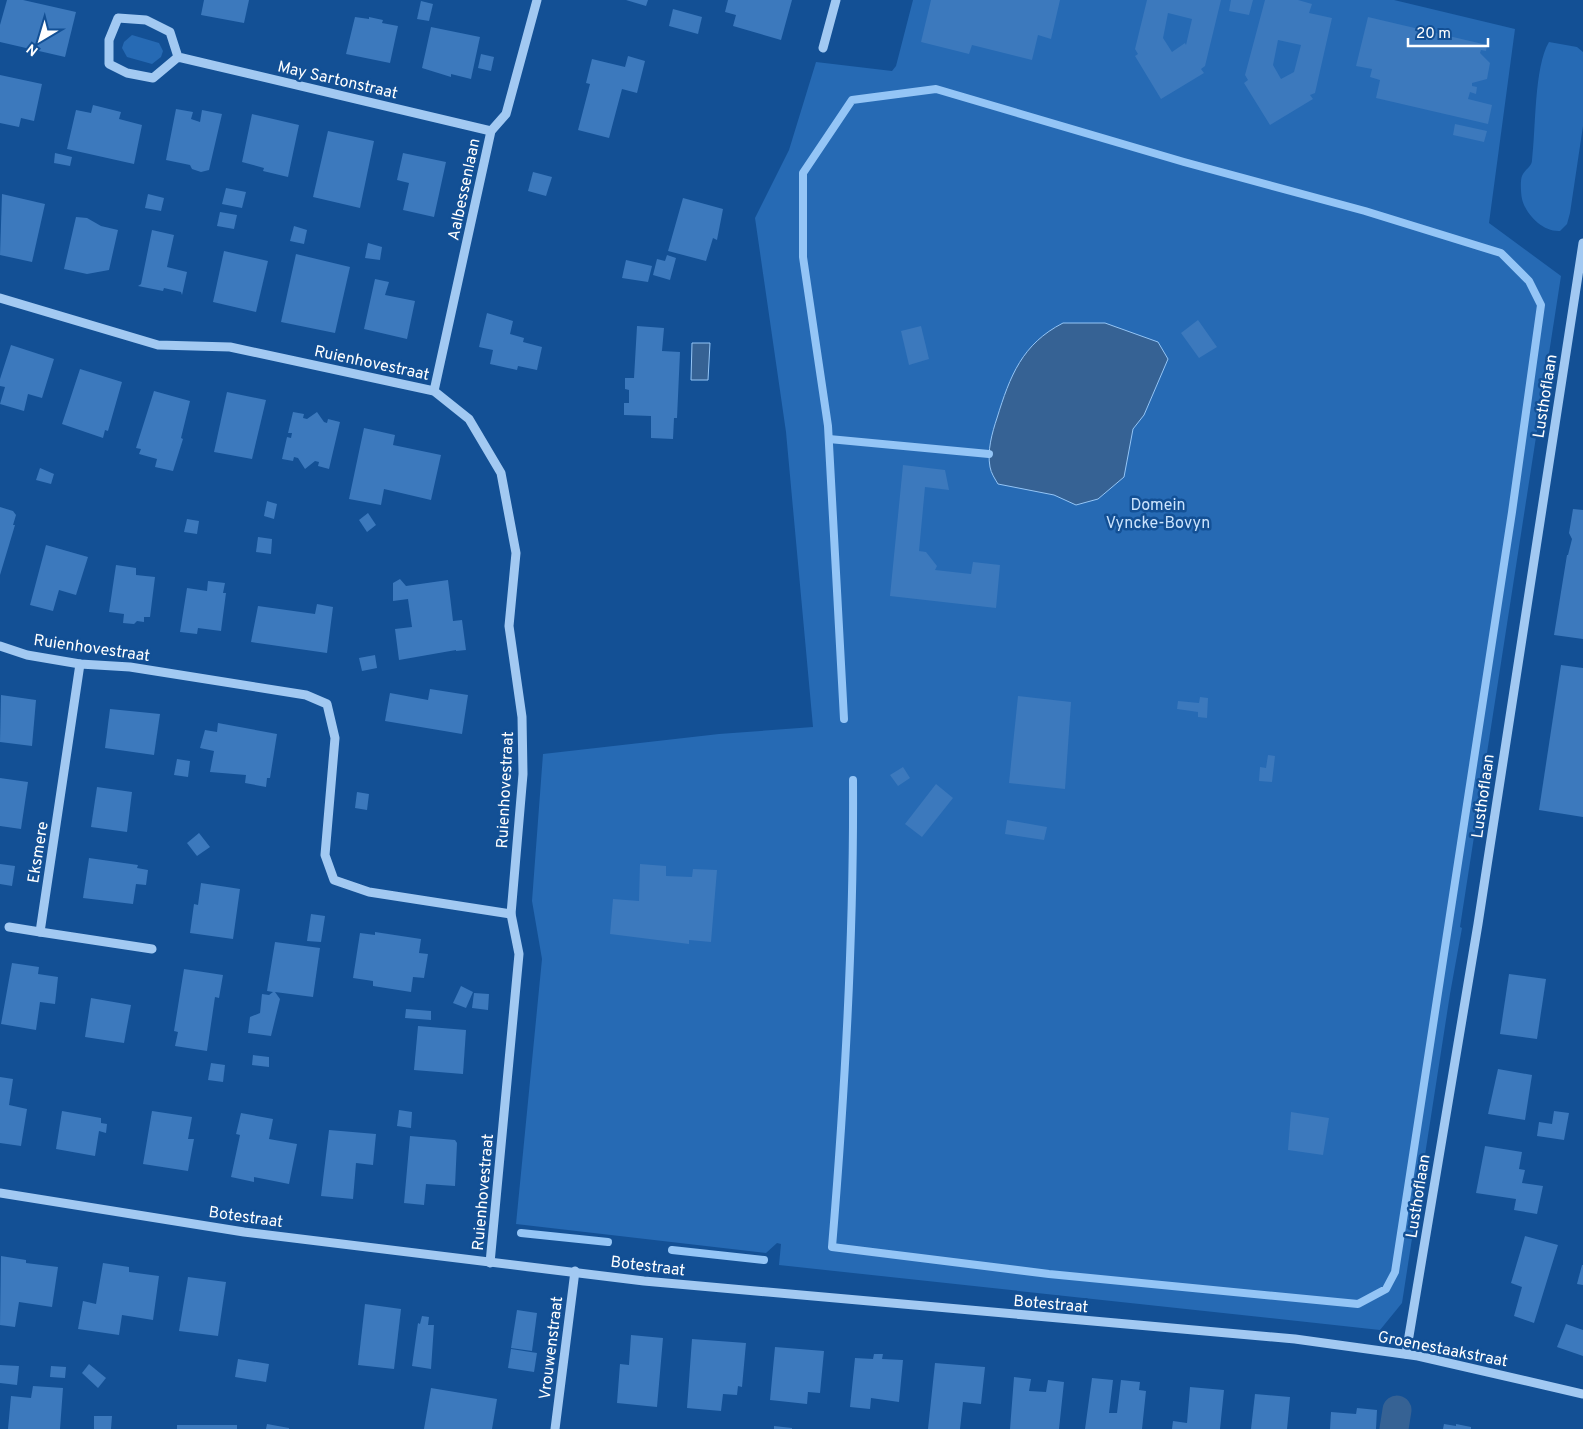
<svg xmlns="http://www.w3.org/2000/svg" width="1583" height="1429" font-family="Overpass,sans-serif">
<rect width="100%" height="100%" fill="#135095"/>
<g fill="#266ab4">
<path d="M913,0H1394L1515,29L1489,223L1561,276L1460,927L1462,928L1450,994L1402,1303L1380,1330L779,1265L781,1244L777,1243L766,1253L516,1224L542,959L532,901L543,754L719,734L813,727L786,432L755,218L789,150L816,62L892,71L896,66Z"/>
<path d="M132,35L159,43L163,51L161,57L152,64L127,57L122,48L124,42Z"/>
<path d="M1549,42L1577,47L1583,52V126L1570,213L1567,224L1560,231C1543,232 1526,215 1522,199C1521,194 1520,181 1522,176C1524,170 1532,167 1532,160C1536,129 1534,67 1549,42Z"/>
</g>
<g fill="#366294" stroke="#94c5f6">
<path d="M1063,323H1105L1158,342L1168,359L1144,415L1133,429L1124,477L1098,499L1076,505L1054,495L998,484C995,479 991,473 990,467C987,451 992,433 997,418C1010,376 1022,344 1063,323Z"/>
<path d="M692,343H710L708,380H691Z"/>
</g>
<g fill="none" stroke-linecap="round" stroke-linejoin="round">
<g stroke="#94c5f6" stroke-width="8">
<path d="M829,439L989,454"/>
<path d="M844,719L828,426L803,257V173L852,100L936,89L1184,162L1365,211L1501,253L1529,281L1541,305L1512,512L1395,1272L1386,1289L1358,1304L1049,1274L832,1247C845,1092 854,936 853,780"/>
<path d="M521,1233L608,1242"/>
<path d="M672,1250L764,1260"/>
</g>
<path stroke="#366294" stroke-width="29" d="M1394,1429L1397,1410"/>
</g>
<g fill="#3c79bd" fill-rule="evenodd">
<path d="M7,0H23L76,12L65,57L0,42V25Z"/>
<path d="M204,0H249L244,23L201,15Z"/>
<path d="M626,0H648L646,6Z"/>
<path d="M728,0H792L781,40L733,26L736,15L725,12Z"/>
<path d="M931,0H1060L1051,39L1038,35L1032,60L972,45L969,54L921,42Z"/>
<path d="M1147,0H1221L1205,66L1201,69L1204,73L1161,99L1135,56L1138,54L1135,49ZM1168,13L1192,19L1186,45L1185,43L1172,52L1163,38Z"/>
<path d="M1231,0H1253L1249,15L1229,11Z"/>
<path d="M1265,0H1298L1312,4L1309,13L1332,18L1315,93L1310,95L1313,99L1270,125L1244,83L1248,80L1245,75ZM1278,40L1301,45L1294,72L1281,79L1273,65Z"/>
<path d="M421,1L433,4L429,21L417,19Z"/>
<path d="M673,9L702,17L698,34L669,26Z"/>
<path d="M355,17L369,19V17L383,20L382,23L398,26L390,63L346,54Z"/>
<path d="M1368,17L1487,45L1486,51L1481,50L1480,53L1490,63L1487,79L1472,83V86L1477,87L1476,94L1470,92L1468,99L1492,105L1488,124L1376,98L1380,80L1370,77L1372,69L1356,66Z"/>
<path d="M431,27L480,37L471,79L451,74V77L422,68Z"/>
<path d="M481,54L494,57L491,71L478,68Z"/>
<path d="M628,56L645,61L637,93L622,89L609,138L578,130L590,84L586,83L592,59L625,67Z"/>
<path d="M0,75L42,84L34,121L21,118L19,127L0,123Z"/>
<path d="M93,105L121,112L119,119L142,125L134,164L67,149L76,110L91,113Z"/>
<path d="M176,109L193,112L191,119L200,122L202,110L222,114L209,170L201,172L192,169L190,165L166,160Z"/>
<path d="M252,114L299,125L288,177L263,171L264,168L242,162Z"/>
<path d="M1455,124L1487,131L1484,142L1453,135Z"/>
<path d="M328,131L374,141L360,208L313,197Z"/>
<path d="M55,153L72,157L70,166L54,163Z"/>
<path d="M403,153L446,162L434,217L403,210L409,183L397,180Z"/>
<path d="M533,172L552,177L546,196L528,191Z"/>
<path d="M226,188L246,192L242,208L222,204Z"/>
<path d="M2,194L45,204L32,262L0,255Z"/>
<path d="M148,194L164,198L161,211L145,208Z"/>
<path d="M683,198L723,209L717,240L713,238L706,261L668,251Z"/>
<path d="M220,212L237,215L234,229L217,226Z"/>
<path d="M76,217L87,218L101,226L118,230L109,270L87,274L64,269Z"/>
<path d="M294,226L307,230L304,244L290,241Z"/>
<path d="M152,230L174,235L167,267L187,272L182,295L181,292L164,288L163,291L138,286L141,284Z"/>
<path d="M368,243L382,247L380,260L365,258Z"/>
<path d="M224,251L268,261L256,312L213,302Z"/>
<path d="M296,254L350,267L335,333L281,322Z"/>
<path d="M667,255L676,258L670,280L653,275L657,259L665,261Z"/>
<path d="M626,260L652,266L648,282L622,278Z"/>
<path d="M375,279L389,282L385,295L415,301L407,339L364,329Z"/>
<path d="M487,313L513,321L510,334L524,338L523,342L542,347L537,370L518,366L517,370L490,364L493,350L479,347Z"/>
<path d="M1198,320L1217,347L1199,358L1181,333Z"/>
<path d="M637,326L664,328L662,351L680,352L677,418H674L673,439L651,438V416L624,415V403H629V390L625,389V378H634Z"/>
<path d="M921,326L929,359L909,365L901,331Z"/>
<path d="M11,345L54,359L42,398L28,394L24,411L0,404L5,387L0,386V379Z"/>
<path d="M80,369L122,382L108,431L105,430L103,438L62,424Z"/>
<path d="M154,391L190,401L181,438L183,439L173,471L155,467L157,459L139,454L141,449L136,448Z"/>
<path d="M227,392L266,400L252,459L214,452Z"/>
<path d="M293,412L304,414L303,418L307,419L317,412L324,422L327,423L328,419L340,422L329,469L318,466L319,462L315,461L305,469L298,458L294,457L293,461L282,459L287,437L291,438L292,433H288Z"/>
<path d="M364,428L395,435L393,445L441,455L431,500L384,489L381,505L349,499Z"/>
<path d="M903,465L945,470L949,490L925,487L919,551L926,552L937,566L935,570L971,574L973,562L1000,565L996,608L890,596Z"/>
<path d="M40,468L54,474L51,484L36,480Z"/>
<path d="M267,501L277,504L274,519L264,516Z"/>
<path d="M0,507L13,511L16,515L13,525H15L0,575Z"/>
<path d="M1573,509L1583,510V639L1554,635L1567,555H1568L1572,539L1569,533Z"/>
<path d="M368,513L376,525L367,532L359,520Z"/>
<path d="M187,519L199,521L197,534L184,532Z"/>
<path d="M258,537L272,539L271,554L256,552Z"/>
<path d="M46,545L88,557L76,595L59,590L53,611L30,605Z"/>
<path d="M116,565L136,568V575L155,577L150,617H144V622L137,621L134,624L123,623L124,614L109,612Z"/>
<path d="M400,579L406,586L448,580L453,621L462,620L466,650L456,651V650L399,660L395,629L412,627L408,599L393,601V583Z"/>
<path d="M208,581L225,583L223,593H226L221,631L198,628L197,634L180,632L187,588L207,591Z"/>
<path d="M317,604L333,607L327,653L251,642L258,606L315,614Z"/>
<path d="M375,655L377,668L362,671L359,658Z"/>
<path d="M1561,665L1583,668V817L1539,810Z"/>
<path d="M430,689L468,695L462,734L385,721L390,693L428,700Z"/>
<path d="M1,695L36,700L32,746L0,742Z"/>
<path d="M1018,696L1071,702L1065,789L1009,783Z"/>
<path d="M1200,697L1208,698L1207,718L1198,717V712L1177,709L1178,701L1199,703Z"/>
<path d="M110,709L160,714L154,755L105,748Z"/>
<path d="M218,723L277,734L270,778H267L266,787L245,783L246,775L210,772L214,751L200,748L205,730L217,732Z"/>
<path d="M1268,755L1275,756L1272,782L1259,781L1260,767L1266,768Z"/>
<path d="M177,759L190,761L188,777L174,775Z"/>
<path d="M903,767L910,778L898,786L890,775Z"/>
<path d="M0,778L28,782L21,829L0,826Z"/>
<path d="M936,784L953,798L922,837L905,824Z"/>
<path d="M97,787L132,792L127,832L91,827Z"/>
<path d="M357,792L369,794L367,810L355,808Z"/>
<path d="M1007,820L1047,827L1044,840L1005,834Z"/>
<path d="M199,833L210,847L197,856L187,843Z"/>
<path d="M89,858L138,865L137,868L148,870L146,885L136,884L133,904L83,898Z"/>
<path d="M0,864L15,866L12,886L0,884Z"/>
<path d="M640,864L666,866V876L692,877L693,869L717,870L711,942L689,940V944L610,934L613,899L639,901Z"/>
<path d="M201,883L240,889L233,939L190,933L194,904L198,905Z"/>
<path d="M311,914L325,916L321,942L307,941Z"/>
<path d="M375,932L421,939L419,953L428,954L424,978L413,977L411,992L373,986V981L353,978L360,933L375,935Z"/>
<path d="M275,942L320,948L313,997L275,992L280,999L271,1036L248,1033L250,1017L260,1013L262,994L269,995L273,992L267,991Z"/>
<path d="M12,963L39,967L38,974L58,977L55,1004L40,1002L36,1030L1,1024Z"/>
<path d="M184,969L223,975L219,998L215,997L207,1051L175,1046L178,1032L174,1031Z"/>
<path d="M1509,974L1546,979L1537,1039L1500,1034Z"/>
<path d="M461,986L473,992L466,1008L453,1003Z"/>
<path d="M474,993L489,994L488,1010L472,1008Z"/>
<path d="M91,998L131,1005L124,1043L85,1037Z"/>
<path d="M406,1009L431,1011V1020L405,1018Z"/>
<path d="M418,1026L466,1030L463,1074L414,1070Z"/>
<path d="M253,1055L269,1057V1067L252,1065Z"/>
<path d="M211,1063L225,1065L223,1082L208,1080Z"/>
<path d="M1498,1069L1532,1075L1525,1120L1488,1114Z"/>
<path d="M0,1077L13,1079L9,1105L27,1109L21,1146L0,1143Z"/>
<path d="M399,1110L412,1112L411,1128L397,1126Z"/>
<path d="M62,1111L101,1118V1123L107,1124L106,1133L99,1131L95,1156L56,1149Z"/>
<path d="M152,1111L192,1117L188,1139H194L188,1171L143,1164Z"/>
<path d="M1554,1111L1569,1113L1564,1140L1537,1136L1539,1122L1552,1124Z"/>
<path d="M1291,1112L1329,1118L1323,1155L1288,1150Z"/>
<path d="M241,1113L273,1119L269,1139L297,1144L289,1184L254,1177V1182L231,1177L240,1135L236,1134Z"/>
<path d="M329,1130L376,1134L373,1165L356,1163L353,1199L321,1196Z"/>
<path d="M410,1136L455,1140L457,1143L455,1186L426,1184L424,1205L404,1203Z"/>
<path d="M1485,1146L1522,1152L1519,1169L1525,1170L1522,1183L1543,1186L1537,1214L1514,1210L1516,1199L1476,1193Z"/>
<path d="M1525,1236L1558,1245L1534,1323L1514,1316L1522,1287L1511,1283Z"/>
<path d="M1,1256L26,1260V1263L58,1267L52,1307L19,1302L15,1327L0,1325Z"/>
<path d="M103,1263L129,1267V1272L159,1276L153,1320L122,1315L119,1335L78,1329L83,1301L96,1304Z"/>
<path d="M1582,1265H1583V1285L1577,1284Z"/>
<path d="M188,1277L226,1282L218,1336L179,1331Z"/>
<path d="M365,1304L401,1309L394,1369L358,1365Z"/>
<path d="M517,1310L537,1313L532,1351L511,1348Z"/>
<path d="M422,1316L429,1317L428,1325H434L431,1369L412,1366L418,1323L420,1324Z"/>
<path d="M1566,1324L1583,1330V1356L1557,1347Z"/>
<path d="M631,1335L663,1338L657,1407L617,1403L620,1364L629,1365Z"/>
<path d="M692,1339L746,1343L742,1387L738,1386L737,1395L723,1394L721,1411L687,1408Z"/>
<path d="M775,1347L824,1351L820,1393L808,1392L807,1404L770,1400Z"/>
<path d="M511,1349L537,1353L534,1372L508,1368Z"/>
<path d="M874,1354H883L882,1359L903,1360L899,1402L871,1398L870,1409L850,1407L855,1358L873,1359Z"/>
<path d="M238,1359L269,1364L266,1382L235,1377Z"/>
<path d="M935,1363L985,1367L981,1404L963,1402L960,1429H928Z"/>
<path d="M89,1364L106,1378L98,1388L82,1373Z"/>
<path d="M0,1365L19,1366L17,1385L0,1383Z"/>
<path d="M51,1366L66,1367L65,1378L50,1377Z"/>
<path d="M1014,1377L1031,1379L1029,1391L1046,1392L1048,1380L1064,1382L1059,1429H1010Z"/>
<path d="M1092,1378L1113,1380L1109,1413H1117L1121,1380L1140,1382L1139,1390L1146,1391L1142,1429H1085Z"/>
<path d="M33,1386L63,1388L60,1429H8L11,1396L31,1398Z"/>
<path d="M1190,1387L1224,1390L1220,1429H1172L1173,1421L1187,1423Z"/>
<path d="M431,1388L497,1399L492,1429H424Z"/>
<path d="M1255,1394L1290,1397L1287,1429H1251Z"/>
<path d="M1357,1408L1377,1410L1376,1429H1330L1331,1412L1356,1414Z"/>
<path d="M94,1416H112L111,1429H94Z"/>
<path d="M267,1424L289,1428V1429H266Z"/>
<path d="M1444,1424L1456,1426V1424L1471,1427V1429H1443Z"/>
<rect x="177" y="1425" width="60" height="4"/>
<path d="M774,1426L792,1428V1429H774Z"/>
</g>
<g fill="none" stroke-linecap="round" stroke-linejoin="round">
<g stroke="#a2c9f2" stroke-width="9">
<path d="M823,48L836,0"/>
<path d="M178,57L153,78L127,73L109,64V40L118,18L146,20L170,32L178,57L491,131"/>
<path d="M0,298L158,345L230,347L434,391L469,419L501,473L516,553L509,626L522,717L523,774L511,914L519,954L490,1263"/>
<path d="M434,391L491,131L506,114L537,0"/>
<path d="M0,646L27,655L80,664L130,667L306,695L327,704L335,738L325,855L334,880L369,892L511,914"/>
<path d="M80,664L40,932L152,949"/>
<path d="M9,927L40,932"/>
<path d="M0,1193L244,1232L644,1281L1295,1339L1418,1356L1583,1394"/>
<path d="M1406,1354L1478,924L1583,243"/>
<path d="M555,1429L575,1271"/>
</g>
</g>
<g text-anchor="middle" stroke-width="5" stroke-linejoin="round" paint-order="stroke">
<g font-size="16" fill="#fff" stroke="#135095">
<text transform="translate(338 79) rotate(13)" y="6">May Sartonstraat</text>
<text transform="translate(463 189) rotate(-78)" y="6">Aalbessenlaan</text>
<text transform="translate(372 362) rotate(12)" y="6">Ruienhovestraat</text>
<text transform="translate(1544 396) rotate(-81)" y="6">Lusthoflaan</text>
<text transform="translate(92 647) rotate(8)" y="6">Ruienhovestraat</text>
<text transform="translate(504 790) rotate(-87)" y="6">Ruienhovestraat</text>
<text transform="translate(1482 796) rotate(-82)" y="6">Lusthoflaan</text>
<text transform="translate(37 852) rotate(-81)" y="6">Eksmere</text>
<text transform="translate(482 1192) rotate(-85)" y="6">Ruienhovestraat</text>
<text transform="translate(1417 1196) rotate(-81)" y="6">Lusthoflaan</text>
<text transform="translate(246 1216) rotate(8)" y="6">Botestraat</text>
<text transform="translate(648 1265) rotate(7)" y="6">Botestraat</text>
<text transform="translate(1051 1303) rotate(5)" y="6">Botestraat</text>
<text transform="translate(550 1348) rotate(-83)" y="6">Vrouwenstraat</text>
<text transform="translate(1443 1348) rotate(11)" y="6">Groenestaakstraat</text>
</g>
<g font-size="16" fill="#cae3fd" stroke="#135095">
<text x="1158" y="510">Domein<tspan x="1158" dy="18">Vyncke-Bovyn</tspan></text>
</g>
</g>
<g transform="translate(40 40) rotate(218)" stroke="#135095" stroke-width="4" paint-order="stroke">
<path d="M0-4L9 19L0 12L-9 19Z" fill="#ffffff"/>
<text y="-8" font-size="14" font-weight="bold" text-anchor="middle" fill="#ffffff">N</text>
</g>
<path d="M1408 38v8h80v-8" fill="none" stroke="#ffffff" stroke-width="2.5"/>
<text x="1416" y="38" font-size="15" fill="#ffffff" stroke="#135095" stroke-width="4" paint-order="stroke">20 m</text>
</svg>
